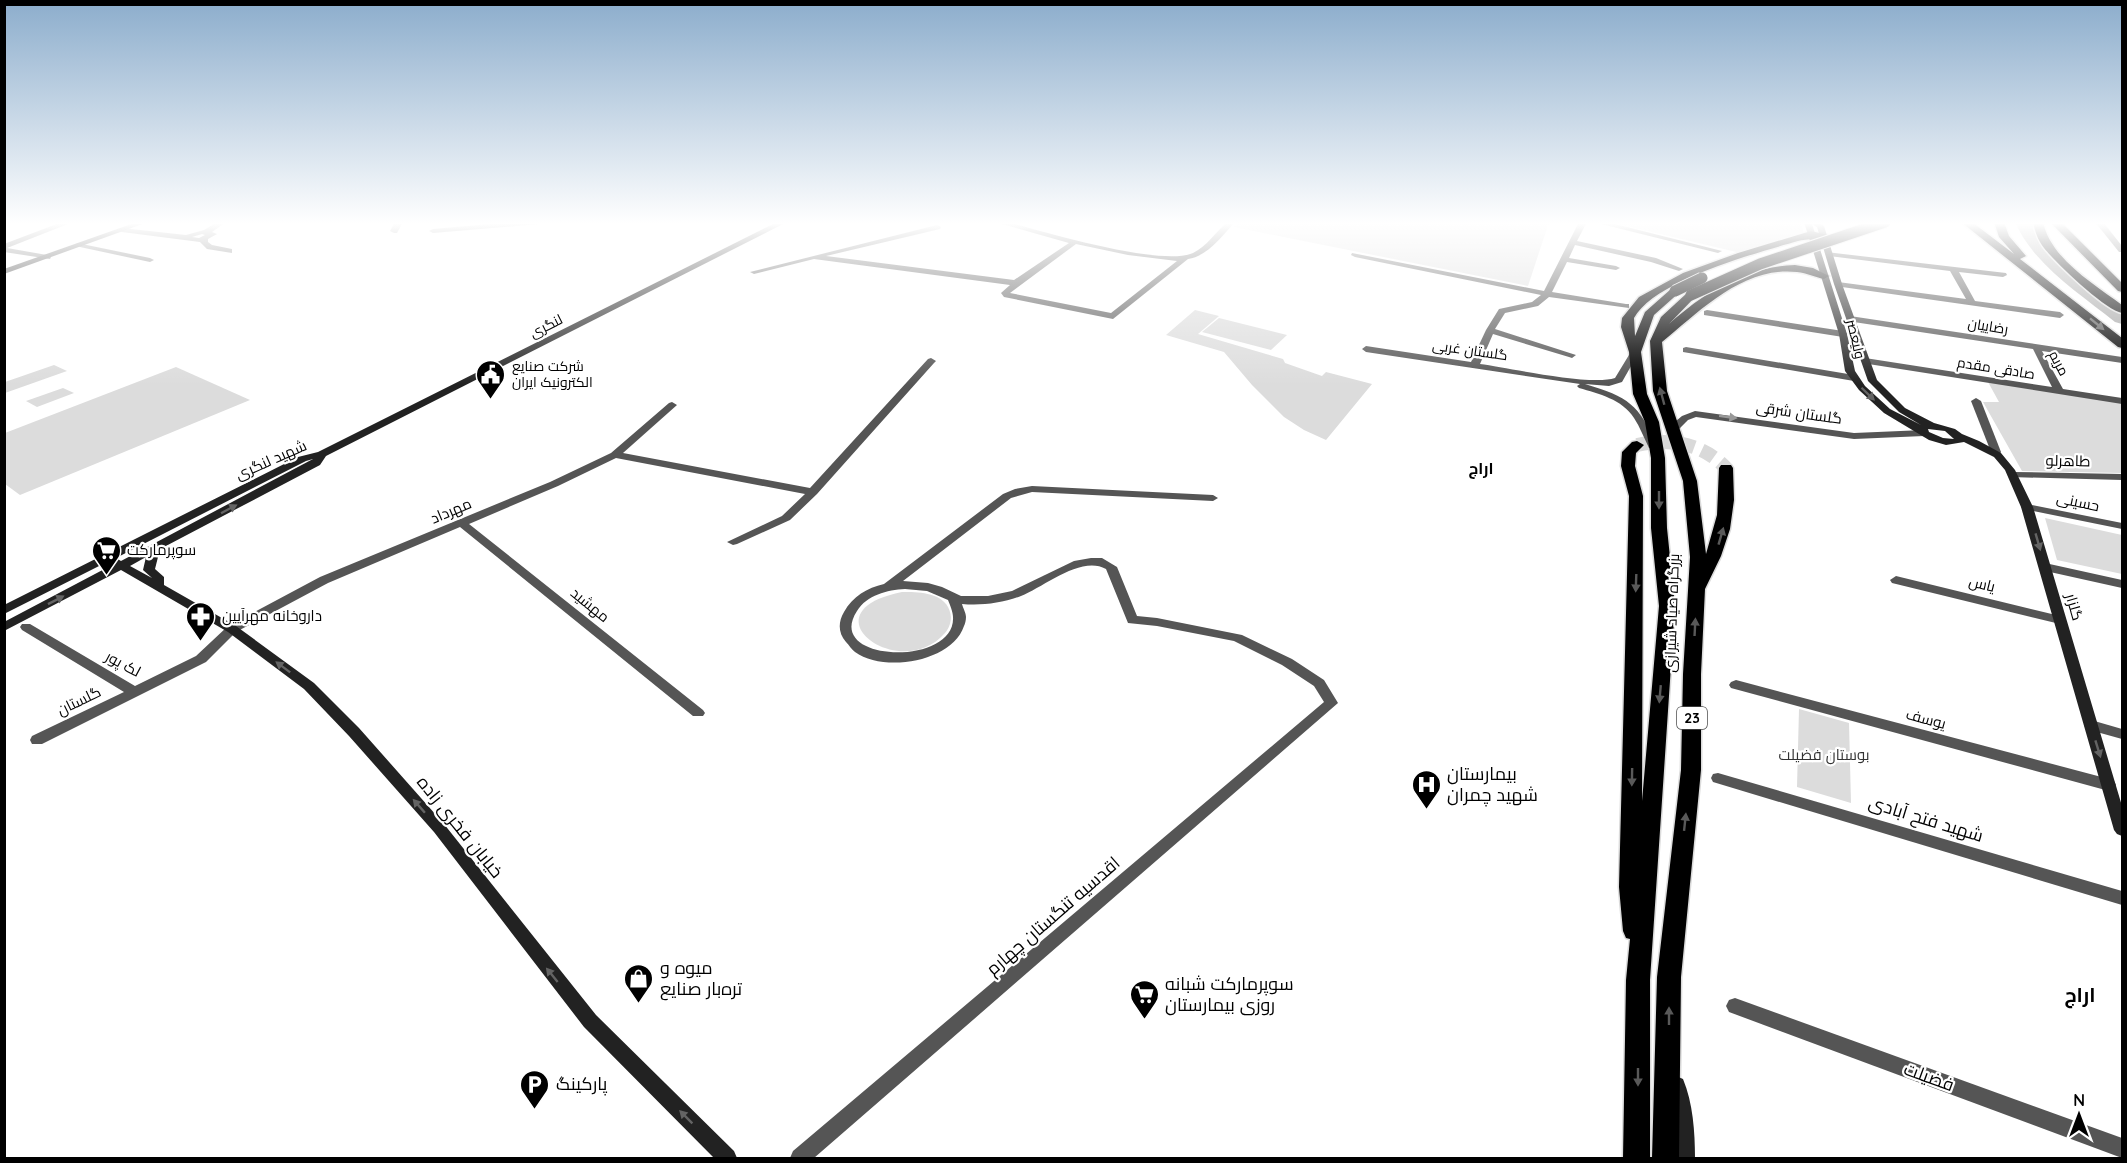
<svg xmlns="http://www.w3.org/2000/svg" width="2127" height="1163" font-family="Quicksand,Cairo,sans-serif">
<rect width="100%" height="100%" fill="#fff"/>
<g fill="#dcdcdc">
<path d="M1240,222H1549L1528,286L1234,227Z"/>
<path d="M1610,222H1801L1804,235L1745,254Z"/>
<path d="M1195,310L1219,316L1198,334L1283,359L1285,363L1322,376L1326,372L1372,384L1326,440L1304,430L1284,417L1252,385L1224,352L1166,335Z"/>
<path d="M1219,318L1287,335L1271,350L1202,332Z"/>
<path d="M54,365L67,371L5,393V382Z"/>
<path d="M176,367L250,400L20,495L5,484V433Z"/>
<path d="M1988,382L2122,403V473L2022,471L1983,402H1999Z"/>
<path d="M63,388L74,393L37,407L26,401Z"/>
<path d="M2045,518L2122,535V574L2057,560Z"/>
<path d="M902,592C918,592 939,592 948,607C953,616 951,626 945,633C900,685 802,612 902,592Z"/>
<path d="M1799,709L1849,723L1851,803L1797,787Z"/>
</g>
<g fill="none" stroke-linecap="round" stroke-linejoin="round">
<path fill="#a3a3a3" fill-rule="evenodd" d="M2015,222H2032C2050,259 2090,284 2122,309V324L2115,322C2079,293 2034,265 2015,222Z"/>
<path stroke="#d9d9d9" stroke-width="14" stroke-dasharray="14 8" stroke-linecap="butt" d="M1637,445C1670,438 1702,443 1726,468"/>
<defs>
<g id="trunk">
<path d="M1961,222H1972L2014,254L1999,237L1994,222H2004L2009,236L2026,256L2020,259L2122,338V348L2118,347Z"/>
<path d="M2033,222H2043C2051,259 2094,284 2122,305V313C2105,310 2056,263 2044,248C2038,240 2035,232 2033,222Z"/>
<path d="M2050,222H2061L2122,283V292L2118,291Z"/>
<path d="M1811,231L1828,235C1823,239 1806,239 1798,241C1756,253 1655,280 1634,318L1635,336L1645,312L1671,289H1679L1681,291L1654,315L1641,352L1647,394L1659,422L1665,458L1667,528L1675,606L1650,980V1158H1623L1626,980L1630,939L1626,938L1623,931L1619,887L1629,496L1621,466L1622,452L1632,442L1637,441L1644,445L1636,453L1635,466L1643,496L1642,801L1659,606L1651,528V458L1645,422L1633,394L1629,352L1621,327L1622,318L1639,297L1683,273L1738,253Z"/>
<path d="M1795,265L1813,268L1829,276L1824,279C1815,277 1807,273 1797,272C1743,266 1700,311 1662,342L1667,391L1697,481L1706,554L1717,515L1719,468L1721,465H1731L1733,468L1734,500L1730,529L1721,556L1705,589L1701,674V770L1681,977L1679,1158H1652L1657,977L1681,770L1683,674L1690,557L1683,481L1653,391L1650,341L1661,317L1687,293H1695L1697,295L1669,324C1705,292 1745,267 1795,265Z"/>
</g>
</defs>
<use href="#trunk" stroke="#dbdbdb" stroke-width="3"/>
<g fill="#555" fill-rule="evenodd">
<path d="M62,222H73L7,248L47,255L51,257L50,259L4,252V244Z"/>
<path d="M217,222H226L212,232L217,234L208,239V242L212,245L232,249V253L207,249L200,242L122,232L118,230L122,228L186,235L204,230ZM202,234L205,235L199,238L192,237Z"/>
<path d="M395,222H403L397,233H394L390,231Z"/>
<path d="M512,222H543L539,224L433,233L429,231L433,229Z"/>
<path d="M995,222H1008C1044,232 1162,267 1193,253C1206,247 1216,232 1227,222H1235C1222,236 1208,256 1188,259L1113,319L1004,297L1001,293L1010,285L814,259L754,274L750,272L937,225L941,227L940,229L826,256L1014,280L1069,243ZM1076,244L1128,255L1177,261L1111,313L1010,293Z"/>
<path d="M1579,222H1587L1577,241L1656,258L1683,269L1679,271L1651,262L1575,245L1569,258L1616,266L1620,268L1616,270L1567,262L1552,292L1626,304H1629V308L1549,297L1538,306L1505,313L1495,329L1576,355L1572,358L1569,357L1493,334L1480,364C1510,368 1590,386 1615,378L1632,350H1638L1639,352L1622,382L1609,386L1585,384C1629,397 1638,404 1658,446L1657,448H1649C1644,438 1640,427 1634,418C1622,399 1599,394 1579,388L1577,386L1580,384L1366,352L1362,349L1366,346L1471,362L1486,330L1499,309L1532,302L1541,295L1355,257L1351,255L1352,253L1544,291Z"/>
<path d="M1593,222H1607L1722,251L1718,253Z"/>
<path d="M2095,222H2103L2122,246V252H2119Z"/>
<path d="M77,243L150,258L154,260L150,262L80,247L76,245Z"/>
<path d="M1826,252L2006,273L2007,275L2003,277L1959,272L1975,301L2060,312L2064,315L2060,318L1835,286V282H1838L1966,299L1950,271L1829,256H1826Z"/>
<path d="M1707,310L1843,331L1847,334L1843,337L1704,315V311Z"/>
<path d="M1850,316L2122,357V363L2042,351L2063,389L2122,398V404L1862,363V359L1865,358L2052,387L2033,349L1847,321L1846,319Z"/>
<path d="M1686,347L1854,375L1859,378L1854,381L1683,352V348Z"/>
<path d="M931,358L936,361L934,363L817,494L790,520L737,544L733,545L727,542L782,516L805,494L616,458L558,486L469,524L703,710L705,713L703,716H693L460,527L328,583L236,632L206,662L42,744H32L30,740L32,736L124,692L22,630L20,627L22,624H30L135,686L196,656L228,626L320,577L550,482L611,453L669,403L672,402L677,405L623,453L810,488L928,359Z"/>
<path d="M1976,398L1981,401L2001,452L2000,454H1992L1991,452L1971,401Z"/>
<path d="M1695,411L1854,433L1924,430L1929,433L1924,436L1854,439L1696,417L1688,420L1678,430H1670V426L1682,416Z"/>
<path d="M2014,472L2122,474V480L2010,477L2009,475Z"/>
<path d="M1032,486L1213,495L1218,498L1213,501L1032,492L1011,498L903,581L928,583L942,587L961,596H988L1012,591L1074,561L1091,558H1102L1117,567L1137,616L1157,618L1242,635L1292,659L1324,680L1338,703L814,1158H790L793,1151L1324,702L1314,686L1282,665L1234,641L1157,626L1128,623L1106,569C1081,555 1044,587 1021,596C1003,603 981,606 962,604C963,608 966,613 966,617C966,620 965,624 964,626C952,662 884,673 855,652C852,650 849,645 846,642C838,633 838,622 844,612C853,596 867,588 884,584L1003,494L1015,489ZM905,589L927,591L948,600C950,605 953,612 953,617C956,667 823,663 857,611C867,595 887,590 905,589Z"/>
<path d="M2027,504L2122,523V529L2023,509L2021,507L2023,505Z"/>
<path d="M2045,563L2122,580V588L2041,570L2039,567Z"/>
<path d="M1896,576L2060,616L2066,620L2060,624L1892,583L1890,580Z"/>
<path d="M1736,680L2109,779L2114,781L2116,785L2114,789L2109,791L1731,688L1729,685L1731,682Z"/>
<path d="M2091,720L2122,729V739L2086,729L2084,725L2086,721Z"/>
<path d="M1718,773L2122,891V905L1713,782L1711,778L1713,774Z"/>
<path d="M1735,998L2122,1138V1158L1729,1012L1726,1006L1729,1000Z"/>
</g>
<g fill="#222" fill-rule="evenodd">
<path d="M137,222H148L4,274V269Z"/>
<path d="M777,222H787L326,456L320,465L164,547L158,557L155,569L164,577V585L236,626L314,683L359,728L444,824L596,1015L734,1151L737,1158H714L584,1027L434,832L349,736L304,689L228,632L121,570L4,631V622L112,565L107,562L4,614V605L298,457L318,452ZM313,459L121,561L116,558L306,461ZM146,557L143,570L152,578L130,566Z"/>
<path d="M1804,222H1819L1824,226L1842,284L1877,380L1905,408L1934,423L1955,429L1962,434L1979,441L2001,453L2015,470L2033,507L2122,806V836L2117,834L2114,830L2021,507L2005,470L1994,457L1964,442L1946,445L1929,440L1884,413L1859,390L1845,371L1839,334ZM1812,224L1817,227L1834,284L1868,381L1899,412L1921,425L1890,409L1865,386L1855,371L1847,334ZM1928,429L1945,431L1954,439L1943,438L1929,432Z"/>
<path d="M1676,1076L1683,1079C1693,1103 1695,1132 1695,1158H1675L1673,1115L1667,1085L1669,1079Z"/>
</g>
<use href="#trunk" fill="#000" fill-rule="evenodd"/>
<defs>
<g id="trunk-bridge">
<path d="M1675,291L1702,278"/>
<path d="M1691,295L1760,264L1885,222"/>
</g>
</defs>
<use href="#trunk-bridge" stroke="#dbdbdb" stroke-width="13" stroke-linecap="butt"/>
<use href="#trunk-bridge" stroke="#000" stroke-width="11"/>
</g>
<defs><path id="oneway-solid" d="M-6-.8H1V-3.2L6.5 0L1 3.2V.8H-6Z" transform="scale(1.5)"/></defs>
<g fill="#595959">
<use href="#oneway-solid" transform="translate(2097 324) rotate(39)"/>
<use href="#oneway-solid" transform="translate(1662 396) rotate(-105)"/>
<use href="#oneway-solid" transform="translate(1659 500) rotate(90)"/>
<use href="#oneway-solid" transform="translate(1721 536) rotate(-74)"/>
<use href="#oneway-solid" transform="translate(1636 583) rotate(92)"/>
<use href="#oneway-solid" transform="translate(1695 627) rotate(-87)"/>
<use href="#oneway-solid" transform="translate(1660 694) rotate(95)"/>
<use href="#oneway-solid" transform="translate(1632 777) rotate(91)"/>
<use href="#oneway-solid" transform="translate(1685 822) rotate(-84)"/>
<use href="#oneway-solid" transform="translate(1669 1016) rotate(-90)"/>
<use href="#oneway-solid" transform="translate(1638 1077) rotate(90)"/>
</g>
<g fill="#646464">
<use href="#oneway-solid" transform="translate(1868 394) rotate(44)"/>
<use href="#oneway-solid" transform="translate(229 509) rotate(-28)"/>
<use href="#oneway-solid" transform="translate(2038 542) rotate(74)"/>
<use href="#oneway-solid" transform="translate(56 600) rotate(-27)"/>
<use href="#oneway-solid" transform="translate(283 667) rotate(-143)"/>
<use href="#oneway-solid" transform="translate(2098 749) rotate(73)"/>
<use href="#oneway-solid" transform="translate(419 806) rotate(-131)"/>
<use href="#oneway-solid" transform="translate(552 975) rotate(-129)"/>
<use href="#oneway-solid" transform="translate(686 1117) rotate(-135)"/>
</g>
<use fill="#999" href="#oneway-solid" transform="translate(1728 417) rotate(8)"/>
<linearGradient id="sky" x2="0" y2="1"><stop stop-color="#8cadcc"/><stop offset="0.58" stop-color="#fff"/><stop offset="1" stop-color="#fff" stop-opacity="0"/></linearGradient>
<rect width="2127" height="385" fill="url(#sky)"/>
<defs>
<symbol id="civic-pin" viewBox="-11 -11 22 30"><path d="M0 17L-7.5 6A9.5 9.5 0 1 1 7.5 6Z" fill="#000" stroke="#fff"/><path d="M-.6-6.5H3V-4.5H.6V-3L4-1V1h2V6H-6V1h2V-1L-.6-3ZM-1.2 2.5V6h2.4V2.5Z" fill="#fff"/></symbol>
<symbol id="supermarket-pin" viewBox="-11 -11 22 30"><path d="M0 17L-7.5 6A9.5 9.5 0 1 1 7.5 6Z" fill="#000" stroke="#fff"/><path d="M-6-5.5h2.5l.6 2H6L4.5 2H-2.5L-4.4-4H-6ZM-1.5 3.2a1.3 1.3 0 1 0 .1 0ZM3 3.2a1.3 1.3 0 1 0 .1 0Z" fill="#fff"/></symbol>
<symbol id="pharmacy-pin" viewBox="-11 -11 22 30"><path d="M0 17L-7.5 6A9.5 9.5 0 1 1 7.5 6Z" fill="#000" stroke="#fff"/><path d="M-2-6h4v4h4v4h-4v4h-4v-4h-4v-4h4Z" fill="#fff"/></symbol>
<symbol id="hospital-pin" viewBox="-11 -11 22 30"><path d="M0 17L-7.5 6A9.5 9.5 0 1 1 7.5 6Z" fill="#000" stroke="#fff"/><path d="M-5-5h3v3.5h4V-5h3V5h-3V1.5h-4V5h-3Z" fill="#fff"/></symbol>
<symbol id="shop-pin" viewBox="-11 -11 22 30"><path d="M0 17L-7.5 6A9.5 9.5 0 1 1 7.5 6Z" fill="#000" stroke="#fff"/><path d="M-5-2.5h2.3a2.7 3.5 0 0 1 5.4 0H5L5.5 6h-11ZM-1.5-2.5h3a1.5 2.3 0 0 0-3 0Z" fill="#fff"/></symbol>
<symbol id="parking-pin" viewBox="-11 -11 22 30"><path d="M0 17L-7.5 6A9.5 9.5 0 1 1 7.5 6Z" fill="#000" stroke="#fff"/><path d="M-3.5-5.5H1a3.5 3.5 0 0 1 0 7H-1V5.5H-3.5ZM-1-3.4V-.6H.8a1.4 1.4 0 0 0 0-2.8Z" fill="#fff"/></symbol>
</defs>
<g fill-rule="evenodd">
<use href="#civic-pin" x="474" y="358" width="33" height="45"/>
<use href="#supermarket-pin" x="90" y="534" width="33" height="45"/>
<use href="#pharmacy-pin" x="184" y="600" width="33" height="45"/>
<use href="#hospital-pin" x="1410" y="768" width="33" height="45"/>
<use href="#shop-pin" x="622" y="962" width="33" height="45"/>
<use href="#supermarket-pin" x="1128" y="978" width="33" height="45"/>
<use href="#parking-pin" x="518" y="1068" width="33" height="45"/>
</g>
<g text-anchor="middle" stroke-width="4.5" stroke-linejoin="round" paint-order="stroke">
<g font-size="14" fill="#000" stroke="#fff">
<text transform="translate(546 326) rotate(-27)" y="5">لنگری</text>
<text transform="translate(1988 326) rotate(9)" y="5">رضاییان</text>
<text transform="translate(1856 339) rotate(77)" y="5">ولیعصر</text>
<text transform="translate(1470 350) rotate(8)" y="5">گلستان غربی</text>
<text transform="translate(2059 363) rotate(62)" y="5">مریم</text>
<text transform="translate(1996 368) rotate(9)" y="5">صادقی مقدم</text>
</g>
<g font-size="14" fill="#000" stroke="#fff" text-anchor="start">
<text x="512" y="371">شرکت صنایع<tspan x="512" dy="16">الکترونیک ایران</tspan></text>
</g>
<rect fill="#fff" stroke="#4c4c4c" stroke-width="1.5" x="1677" y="707" width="30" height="22" rx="4.5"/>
<g font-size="14" font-weight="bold" fill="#000">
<text x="1692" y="723">23</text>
</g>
<g font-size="15" fill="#000" stroke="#fff">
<text transform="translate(1799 413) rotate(8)" y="5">گلستان شرقی</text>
<text transform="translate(271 460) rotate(-24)" y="5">شهید لنگری</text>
<text transform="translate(2068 461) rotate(1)" y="5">طاهرلو</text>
<text transform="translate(2078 502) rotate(12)" y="5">حسینی</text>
<text transform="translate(451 511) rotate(-23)" y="5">مهرداد</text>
<text transform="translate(1982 584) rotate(14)" y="5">یاس</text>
<text transform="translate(590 605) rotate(39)" y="5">مهشید</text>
<text transform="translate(2074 607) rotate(74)" y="5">گلزار</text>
<text transform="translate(1672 613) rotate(-88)" y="5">بزرگراه صیاد شیرازی</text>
<text transform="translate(123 664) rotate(28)" y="5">لک پور</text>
<text transform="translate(79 701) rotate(-26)" y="5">گلستان</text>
<text transform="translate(1926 719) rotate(15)" y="5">یوسف</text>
</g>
<g font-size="15" fill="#000" stroke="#fff" text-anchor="start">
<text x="127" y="555">سوپرمارکت</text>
<text x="222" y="621">داروخانه مهرآیین</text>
</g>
<g font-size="15" fill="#333" stroke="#fff">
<text x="1824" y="760">بوستان فضیلت</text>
</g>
<g font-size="16" font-weight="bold" fill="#000" stroke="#fff">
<text x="1481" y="474">اراج</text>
</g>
<g font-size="18" fill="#000" stroke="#fff" text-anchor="start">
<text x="1447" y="780">بیمارستان<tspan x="1447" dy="21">شهید چمران</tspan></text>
<text x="660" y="974">میوه و<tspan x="660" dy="21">تره‌بار صنایع</tspan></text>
<text x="1165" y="990">سوپرمارکت شبانه<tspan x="1165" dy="21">روزی بیمارستان</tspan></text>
<text x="556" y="1090">پارکینگ</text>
</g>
<g font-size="18" fill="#000" stroke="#fff">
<text transform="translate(1926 819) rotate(17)" y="6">شهید فتح آبادی</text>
<text transform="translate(460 827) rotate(51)" y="6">خیابان فخری زاده</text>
<text transform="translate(1053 916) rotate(-41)" y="6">اقدسیه تنگستان چهارم</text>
<text transform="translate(1929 1077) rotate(20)" y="6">فضیلت</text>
</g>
<g font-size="20" font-weight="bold" fill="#000" stroke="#fff">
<text x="2080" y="1002">اراج</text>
</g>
</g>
<rect width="2127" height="1163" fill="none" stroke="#000000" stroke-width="12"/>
<g transform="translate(2079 1115)" stroke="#ffffff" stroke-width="4.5" paint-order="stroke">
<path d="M0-4.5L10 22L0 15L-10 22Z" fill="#000000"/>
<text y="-9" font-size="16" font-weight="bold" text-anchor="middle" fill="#000000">N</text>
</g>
</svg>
